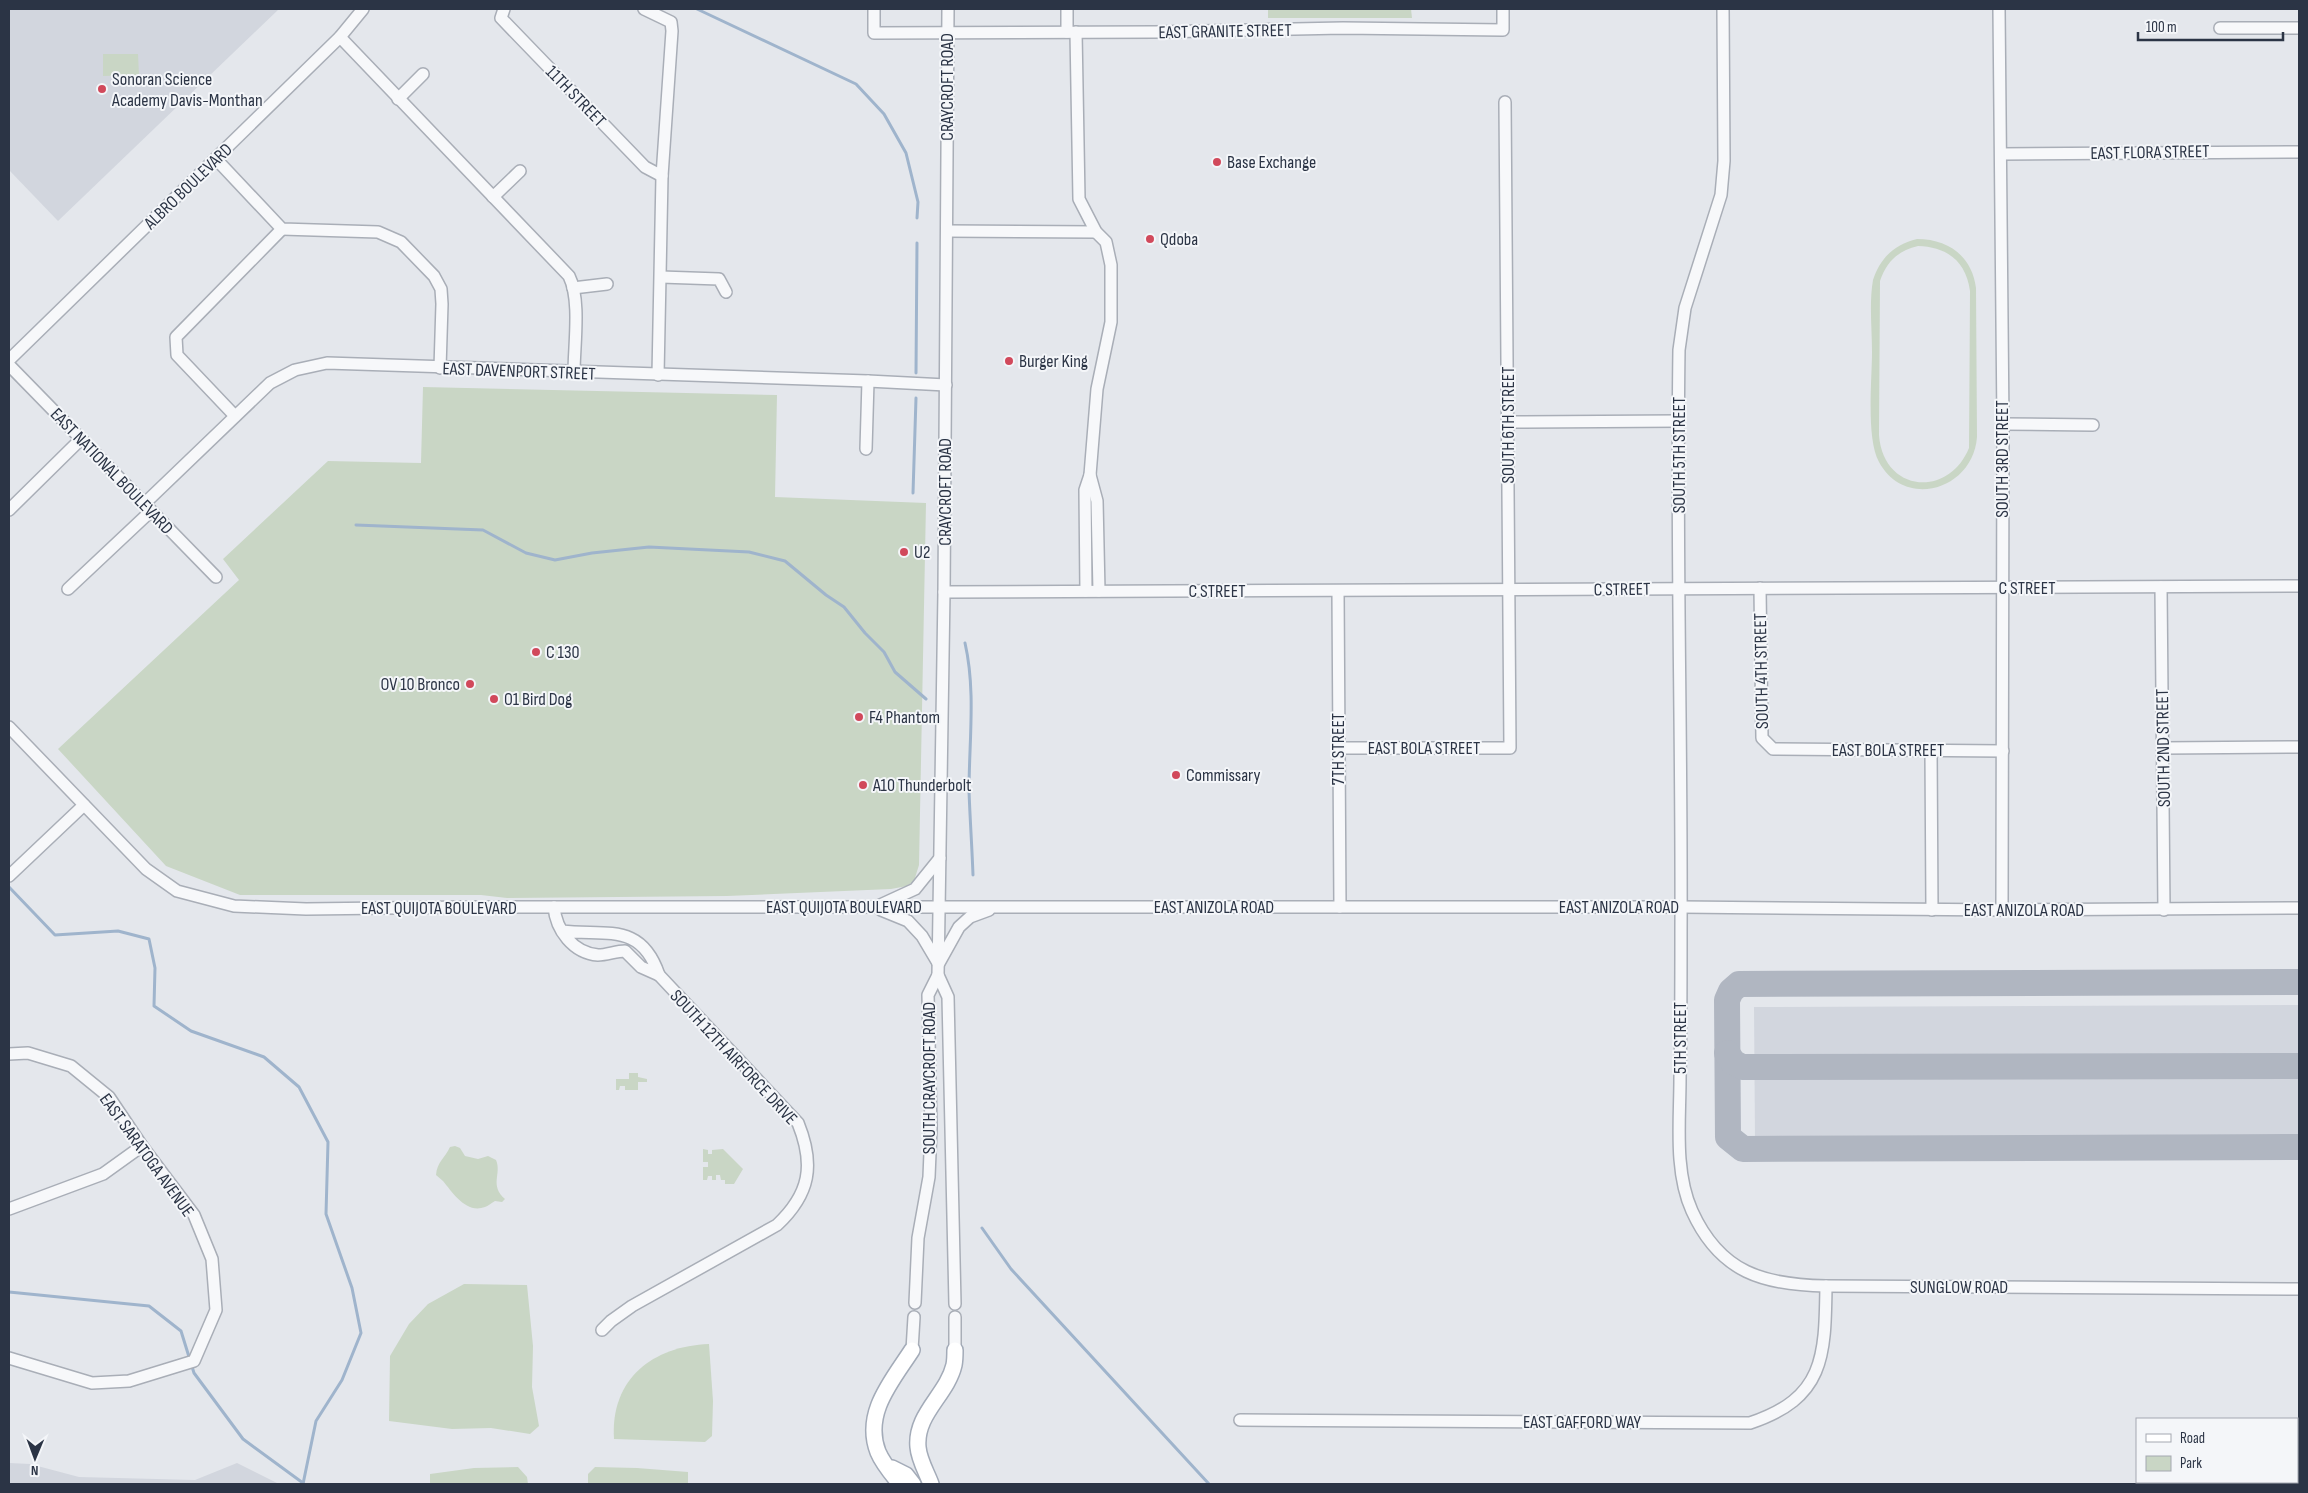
<svg xmlns="http://www.w3.org/2000/svg" width="2308" height="1493" font-family="'Sofia Sans Condensed',sans-serif">
<rect width="100%" height="100%" fill="#e4e7ec"/>
<g fill="#d2d6de">
<path d="M9,9H279L58,221L9,170Z"/>
<path d="M2299,1005V1134L1755,1138L1754,1007Z"/>
<path d="M9,1463L30,1464L79,1477L195,1480L237,1463L279,1484H9Z"/>
</g>
<g fill="#c9d6c5" fill-rule="evenodd">
<path d="M1268,9H1411L1412,18H1268Z"/>
<path d="M103,54H138L139,75L103,76Z"/>
<path d="M1917,239C1948,239 1972,256 1976,288L1977,437C1973,490 1905,510 1879,462C1866,439 1872,380 1872,352C1872,328 1869,303 1873,280C1880,258 1895,244 1917,239ZM1918,246C1947,247 1966,261 1970,291L1969,448C1948,499 1883,492 1879,435L1880,281C1887,261 1898,251 1918,246Z"/>
<path d="M423,387L777,395L775,497L926,503L919,865L914,881L907,886L891,889L727,896L507,898L481,895H240L166,866L58,749L239,580L223,559L328,461L421,463Z"/>
<path d="M629,1073H638V1077L647,1079V1082H638V1090H625V1086H620L619,1090H616V1079H629Z"/>
<path d="M455,1146L460,1148L465,1156L478,1159L488,1156L496,1160C502,1174 489,1185 505,1199L502,1202L495,1201C491,1203 488,1206 485,1207C466,1214 453,1193 443,1181L436,1175C437,1162 445,1158 450,1147Z"/>
<path d="M703,1149L708,1150V1154H712V1150L723,1149L743,1169L734,1184H725V1180H721L720,1175H716V1180H712V1176H708L707,1180H703V1167H708V1162H703Z"/>
<path d="M464,1284L527,1285L533,1346L532,1387L539,1426L530,1434L491,1428L452,1429L389,1421L390,1356L409,1324L428,1304Z"/>
<path d="M709,1344L713,1401L712,1436L705,1442L614,1439C610,1379 653,1346 709,1344Z"/>
<path d="M518,1467L527,1477L528,1484H430V1474L474,1468Z"/>
<path d="M595,1467L637,1468L688,1472V1484H588V1474Z"/>
</g>
<g fill="none" stroke-linecap="round" stroke-linejoin="round">
<g stroke="#9fb4cc" stroke-width="3">
<path d="M697,9L856,84L884,114L906,153L918,202L917,218"/>
<path d="M916,373L917,243"/>
<path d="M913,493L916,398"/>
<path d="M356,525L483,530L526,553L555,560L592,553L649,547L749,552L785,561L826,595L844,607L865,633L884,652L895,672L926,699"/>
<path d="M965,643C976,691 969,742 969,791C970,819 972,847 973,875"/>
<path d="M9,887L55,935L118,931L149,939L155,968L154,1006L191,1031L264,1057L299,1087L328,1142L326,1214L352,1288L361,1333L342,1380L316,1421L303,1484"/>
<path d="M982,1228L1011,1269L1209,1484"/>
<path d="M9,1292L149,1306L181,1331L194,1373L243,1439L303,1483"/>
</g>
<g stroke="#b0b6c1" stroke-width="26">
<path d="M2299,982L1739,984L1731,991L1727,1000L1728,1137L1743,1149L2299,1147"/>
<path d="M1727,1053L1733,1062L1742,1067L2299,1066"/>
</g>
<defs>
<g id="minor">
<path d="M504,9L501,18L645,167L662,176"/>
<path d="M644,9L671,22L672,31L662,176L658,375"/>
<path d="M874,9V33L1155,32L1343,28L1503,30V9"/>
<path d="M948,9L944,592L938,975L948,997L955,1304"/>
<path d="M1723,9L1724,161L1721,195L1685,308L1679,350C1676,544 1682,739 1681,934C1681,982 1681,1030 1680,1079C1680,1121 1674,1171 1692,1211C1720,1273 1764,1285 1826,1286L2299,1289"/>
<path d="M1999,9L2003,424L2002,910"/>
<path d="M2220,28H2299"/>
<path d="M1067,32V9"/>
<path d="M1076,32L1079,199L1096,232L1106,242L1111,265V322L1097,389L1090,475L1085,490L1086,591"/>
<path d="M340,37L569,276C581,300 574,345 574,373"/>
<path d="M398,99L423,74"/>
<path d="M2001,154L2299,152"/>
<path d="M216,159L282,229L378,232L401,242L434,276L441,289L442,304L440,368"/>
<path d="M493,197L520,171"/>
<path d="M947,231L1096,232"/>
<path d="M661,277L719,279L726,292"/>
<path d="M573,288L607,284"/>
<path d="M9,360L340,37L363,9"/>
<path d="M9,365L216,577"/>
<path d="M235,416L177,355L176,337L282,229"/>
<path d="M1508,422L1679,421"/>
<path d="M2003,424L2093,425"/>
<path d="M866,449L868,381"/>
<path d="M1090,475L1097,501L1099,591"/>
<path d="M144,504L270,383L295,370L327,363L868,381L946,385"/>
<path d="M9,510L80,440"/>
<path d="M2161,587L2164,910"/>
<path d="M1760,588L1762,738L1773,749L2003,751"/>
<path d="M68,589L151,511"/>
<path d="M1338,591L1340,907"/>
<path d="M944,592L2299,586"/>
<path d="M9,727L146,869L177,891L234,906L306,909L467,907H1681L2002,910L2299,908"/>
<path d="M1338,748H1510L1505,102"/>
<path d="M2163,748L2299,747"/>
<path d="M1931,749L1932,910"/>
<path d="M9,876L84,805"/>
<path d="M878,906L915,889L940,858"/>
<path d="M554,907C556,930 573,953 598,955C607,955 616,951 625,951L641,967L659,975C641,922 607,936 562,931"/>
<path d="M881,910L908,921L922,936L938,963"/>
<path d="M939,963L959,927L970,917L989,910"/>
<path d="M9,1054L28,1053L71,1066L109,1097L142,1146L194,1215L212,1259L216,1310L194,1361L129,1381L92,1383L9,1358"/>
<path d="M9,1209L103,1174L142,1146"/>
<path d="M915,1303L918,1238L929,1177L931,1128L928,995L938,975"/>
<path d="M602,1330L611,1321L632,1306L777,1225C810,1194 815,1165 798,1123L659,975"/>
<path d="M912,1350L914,1317"/>
<path d="M955,1350V1317"/>
<path d="M1240,1420L1750,1423C1825,1398 1825,1356 1826,1286"/>
</g>
<g id="major">
<path d="M892,1468L906,1475L913,1484"/>
<path d="M900,1484C892,1474 883,1464 878,1452C863,1413 892,1381 912,1350"/>
<path d="M931,1484C927,1473 919,1460 918,1447C915,1414 947,1395 954,1365C955,1360 955,1355 955,1350"/>
</g>
</defs>
<use href="#minor" stroke="#a9aeb7" stroke-width="14"/>
<use href="#major" stroke="#a3abb8" stroke-width="18"/>
<use href="#minor" stroke="#f7f8fa" stroke-width="11"/>
<use href="#major" stroke="#fff" stroke-width="15"/>
</g>
<g fill="#d1495b" stroke="#f4f6f9" stroke-width="2">
<circle cx="102" cy="89" r="5"/>
<circle cx="1217" cy="162" r="5"/>
<circle cx="1150" cy="239" r="5"/>
<circle cx="1009" cy="361" r="5"/>
<circle cx="904" cy="552" r="5"/>
<circle cx="536" cy="652" r="5"/>
<circle cx="470" cy="684" r="5"/>
<circle cx="494" cy="699" r="5"/>
<circle cx="859" cy="717" r="5"/>
<circle cx="1176" cy="775" r="5"/>
<circle cx="863" cy="785" r="5"/>
</g>
<g text-anchor="middle" stroke-width="4" stroke-linejoin="round" paint-order="stroke">
<g font-size="18" fill="#2b3445" stroke="#f4f6f9">
<text transform="translate(1225 31) rotate(-1)" y="6">EAST GRANITE STREET</text>
<text transform="translate(947 87) rotate(-90)" y="6">CRAYCROFT ROAD</text>
<text transform="translate(576 96) rotate(46)" y="6">11TH STREET</text>
<text transform="translate(2150 152) rotate(-1)" y="6">EAST FLORA STREET</text>
<text transform="translate(188 186) rotate(-44)" y="6">ALBRO BOULEVARD</text>
<text transform="translate(519 371) rotate(2)" y="6">EAST DAVENPORT STREET</text>
<text transform="translate(1508 425) rotate(-90)" y="6">SOUTH 6TH STREET</text>
<text transform="translate(1679 455) rotate(-90)" y="6">SOUTH 5TH STREET</text>
<text transform="translate(2002 459) rotate(-90)" y="6">SOUTH 3RD STREET</text>
<text transform="translate(112 471) rotate(46)" y="6">EAST NATIONAL BOULEVARD</text>
<text transform="translate(945 492) rotate(-90)" y="6">CRAYCROFT ROAD</text>
<text x="2027" y="594">C STREET</text>
<text transform="translate(1622 589) rotate(-1)" y="6">C STREET</text>
<text x="1217" y="597">C STREET</text>
<text transform="translate(1761 671) rotate(-91)" y="6">SOUTH 4TH STREET</text>
<text x="1424" y="754">EAST BOLA STREET</text>
<text transform="translate(2163 748) rotate(-91)" y="6">SOUTH 2ND STREET</text>
<text transform="translate(1338 749) rotate(-90)" y="6">7TH STREET</text>
<text x="1888" y="756">EAST BOLA STREET</text>
<text x="844" y="913">EAST QUIJOTA BOULEVARD</text>
<text x="1214" y="913">EAST ANIZOLA ROAD</text>
<text x="1619" y="913">EAST ANIZOLA ROAD</text>
<text x="439" y="914">EAST QUIJOTA BOULEVARD</text>
<text x="2024" y="916">EAST ANIZOLA ROAD</text>
<text transform="translate(1680 1038) rotate(-90)" y="6">5TH STREET</text>
<text transform="translate(734 1057) rotate(47)" y="6">SOUTH 12TH AIRFORCE DRIVE</text>
<text transform="translate(929 1078) rotate(-90)" y="6">SOUTH CRAYCROFT ROAD</text>
<text transform="translate(147 1155) rotate(54)" y="6">EAST SARATOGA AVENUE</text>
<text x="1959" y="1293">SUNGLOW ROAD</text>
<text x="1582" y="1428">EAST GAFFORD WAY</text>
</g>
<g font-size="18" fill="#2b3445" stroke="#f4f6f9" text-anchor="start">
<text x="112" y="85">Sonoran Science<tspan x="112" dy="21">Academy Davis-Monthan</tspan></text>
<text x="1227" y="168">Base Exchange</text>
<text x="1160" y="245">Qdoba</text>
<text x="1019" y="367">Burger King</text>
<text x="914" y="558">U2</text>
<text x="546" y="658">C 130</text>
<text x="460" y="690" text-anchor="end">OV 10 Bronco</text>
<text x="504" y="705">O1 Bird Dog</text>
<text x="869" y="723">F4 Phantom</text>
<text x="1186" y="781">Commissary</text>
<text x="873" y="791">A10 Thunderbolt</text>
</g>
</g>
<rect width="2308" height="1493" fill="none" stroke="#2b3445" stroke-width="20"/>
<rect x="2136" y="1418" width="162" height="65" fill="#f4f6f9" stroke="#a4a8b1"/>
<rect x="2146" y="1434" width="25" height="8" fill="#ffffff" stroke="#a4a8b1"/>
<text x="2180" y="1443" font-size="15" fill="#2b3445">Road</text>
<rect x="2146" y="1456" width="25" height="15" fill="#c9d6c5" stroke="#a4a8b1"/>
<text x="2180" y="1468" font-size="15" fill="#2b3445">Park</text>
<g transform="translate(35 1458) rotate(181)" stroke="#f4f6f9" stroke-width="4" paint-order="stroke">
<path d="M0-4L9 19L0 12L-9 19Z" fill="#2b3445"/>
<text y="-8" font-size="14" font-weight="bold" text-anchor="middle" fill="#2b3445">N</text>
</g>
<path d="M2138 32v8h145v-8" fill="none" stroke="#2b3445" stroke-width="2.5"/>
<text x="2146" y="32" font-size="15" fill="#2b3445" stroke="#f4f6f9" stroke-width="4" paint-order="stroke">100 m</text>
</svg>
